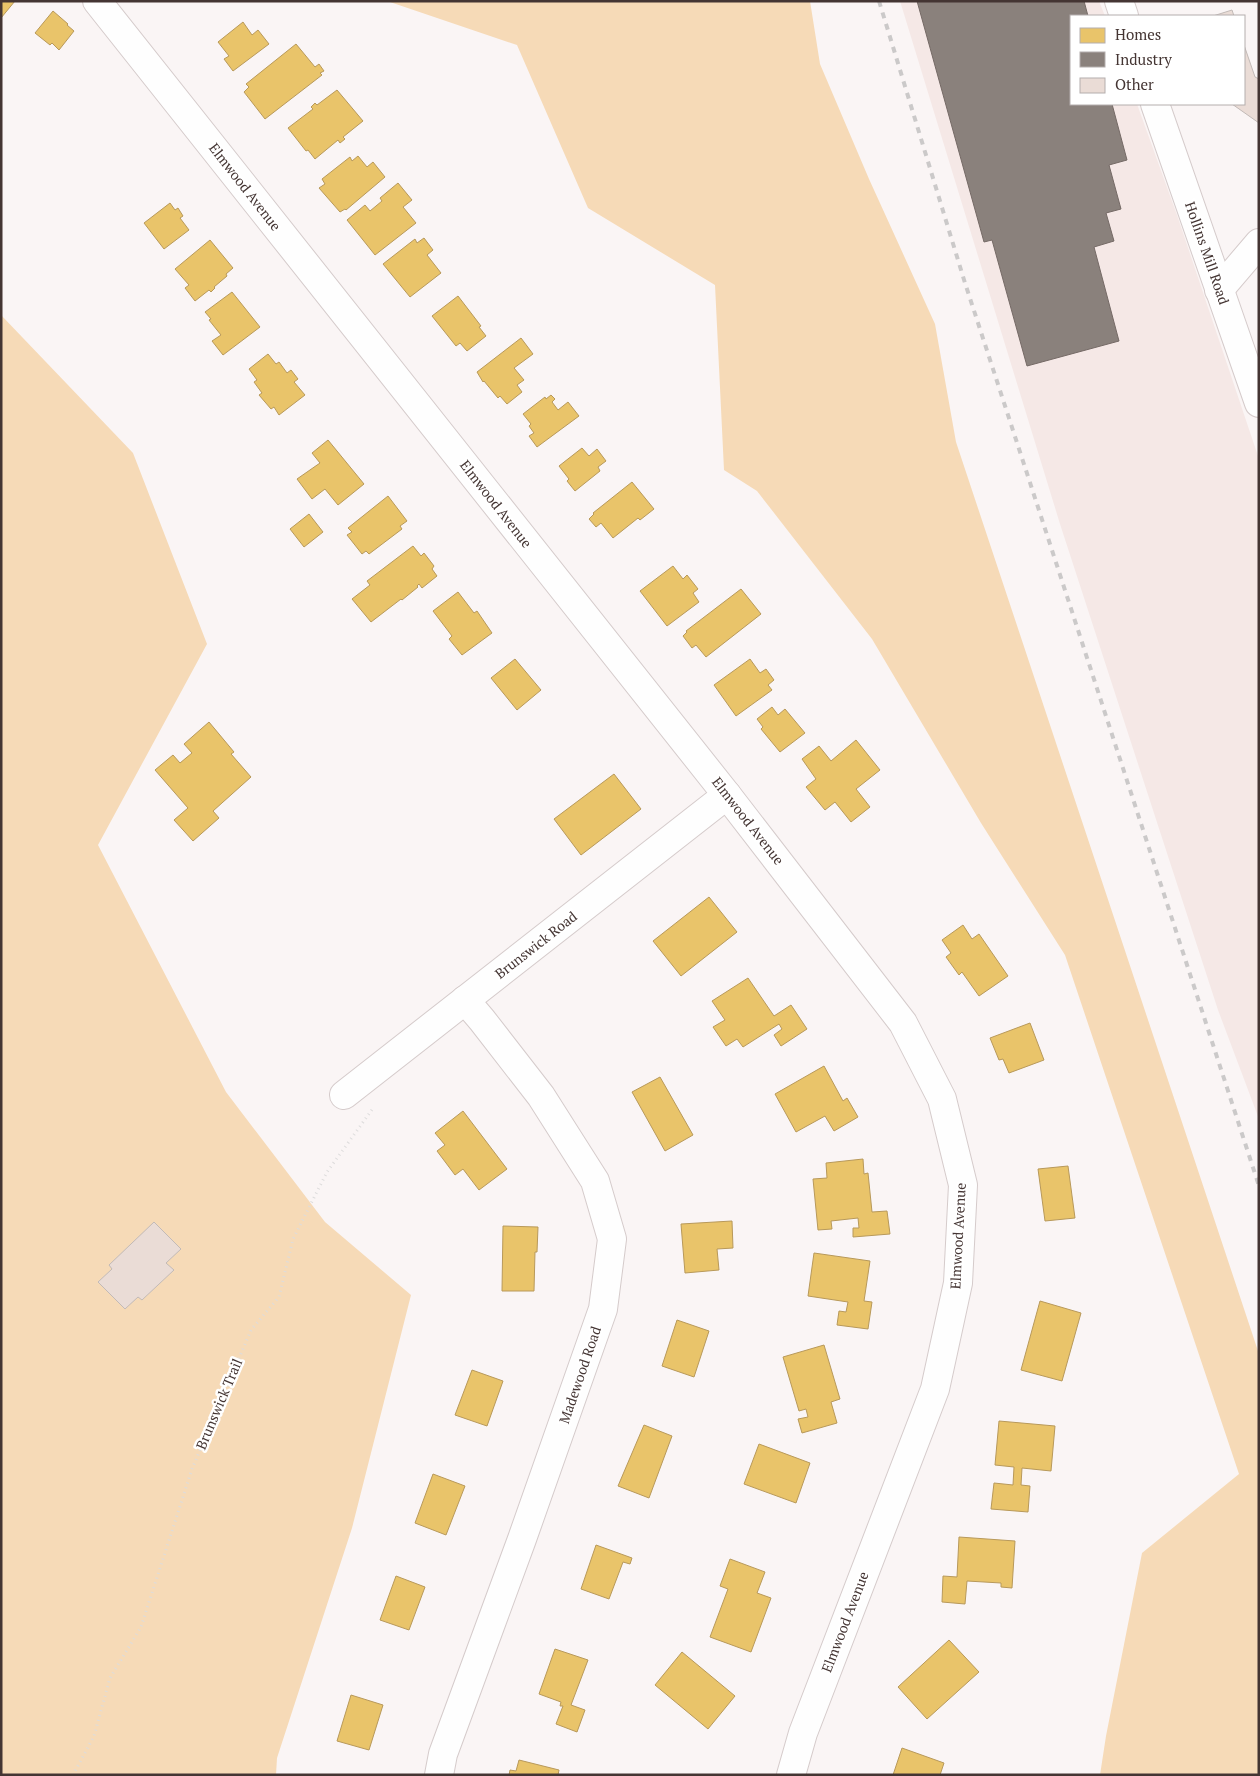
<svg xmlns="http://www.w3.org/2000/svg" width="1260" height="1776" font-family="'PT Serif',serif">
<rect width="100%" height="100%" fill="#faf5f5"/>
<path fill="#f5e8e6" d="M900,1H1099L1105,16H1071V104H1137L1177,215L1259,459V1119L1218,1010L1060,524Z"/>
<g fill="#f6dab7">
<path d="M387,1H810L820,64L869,179L935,324L956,442L1259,1354V1775H1100L1106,1736L1142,1553L1239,1474L1065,955L981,823L872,639L757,491L724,470L715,285L588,208L517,45Z"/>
<path d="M1,315L133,453L207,644L98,845L226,1092L325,1222L411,1295L352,1528L277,1758L276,1775H1Z"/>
</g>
<g fill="#e9c46a" stroke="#b8995a">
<path d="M1,1H15L1,18Z"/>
<path d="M53,11L68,24L67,25L74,31L59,50L52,43L50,45L35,33Z"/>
<path d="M243,22L252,35L258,30L269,44L233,71L224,59L229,56L218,42Z"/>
<path d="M296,44L315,67L319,64L324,71L320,73L322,75L265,119L244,92L249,87L246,84Z"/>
<path d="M337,90L363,121L343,137L345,139L340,143L338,140L315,159L308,150L306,151L288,128L313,109L311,107L315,103L317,105Z"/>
<path d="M358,156L367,167L373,162L385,177L346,210L345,209L340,212L319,188L325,184L322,179L350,157L352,161Z"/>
<path d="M398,183L412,200L403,207L416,223L375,255L347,220L365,205L370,211L382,201L380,198Z"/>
<path d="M170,203L175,210L178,208L183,216L180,218L189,230L164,249L144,223Z"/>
<path d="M424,238L433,250L427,255L441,273L410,297L383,264L415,239L417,243Z"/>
<path d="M210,240L233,268L226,274L227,276L214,287L215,288L211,292L209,290L195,301L185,288L189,285L175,269Z"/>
<path d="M232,292L260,327L223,355L212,341L221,335L209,320L211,319L205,312Z"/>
<path d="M458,296L481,326L479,327L486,336L467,351L460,343L456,346L432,316Z"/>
<path d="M521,338L533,354L514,368L524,380L517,385L522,392L507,404L500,396L498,398L484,381L483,382L477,372Z"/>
<path d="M268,354L276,364L279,362L287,373L291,370L298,379L294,382L305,395L279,415L274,407L271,409L259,395L262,393L254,382L257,380L249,369Z"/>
<path d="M551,395L555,399L552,402L558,410L568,402L579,416L537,447L529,436L534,433L529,426L531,424L523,414L545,397L546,399Z"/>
<path d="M328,440L364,484L338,505L325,489L312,499L297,479L320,463L312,453Z"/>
<path d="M582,448L589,456L597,449L606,461L598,467L600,471L575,491L567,481L569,479L559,466Z"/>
<path d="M632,482L654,509L640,520L638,518L613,538L601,523L596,527L589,519L594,514L593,513Z"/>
<path d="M388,496L407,521L400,526L402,529L369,554L366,551L362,554L347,535L352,532L348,528Z"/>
<path d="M309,514L323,532L304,547L290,529Z"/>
<path d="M413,546L421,556L424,553L434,566L432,569L437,576L422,588L419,584L417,586L418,587L402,600L401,599L371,622L352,599L370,585L367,581Z"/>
<path d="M673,566L683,579L687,575L698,589L693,593L699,602L667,626L640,591Z"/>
<path d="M741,589L761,614L706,657L696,645L692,648L683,636L687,632L686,631Z"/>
<path d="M458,592L474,613L477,611L492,633L462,655L449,639L452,636L433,611Z"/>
<path d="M515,659L541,690L517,710L491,678Z"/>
<path d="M750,659L760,673L766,669L774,680L768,685L772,690L736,716L714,685Z"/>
<path d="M772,707L778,715L785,709L805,733L780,752L761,729L763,727L757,719Z"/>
<path d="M209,722L234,752L231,754L251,777L213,811L219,818L193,841L174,820L188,808L155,770L173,755L180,763L192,753L184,744Z"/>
<path d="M856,740L880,770L856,789L870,807L851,822L835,802L825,810L806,787L816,779L802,759L819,746L831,761Z"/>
<path d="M614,774L641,809L581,855L554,819Z"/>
<path d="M709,897L737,932L681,976L653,941Z"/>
<path d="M963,925L972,939L979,934L1008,976L979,996L962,972L959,975L946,957L951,953L942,940Z"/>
<path d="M748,978L774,1016L791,1005L807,1029L781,1046L774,1035L782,1029L779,1024L743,1047L737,1039L726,1046L713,1027L725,1020L712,1001Z"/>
<path d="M1030,1023L1044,1060L1009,1073L1003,1059L999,1060L990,1038Z"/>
<path d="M824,1066L843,1101L847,1098L858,1117L834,1131L825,1116L796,1132L775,1094Z"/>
<path d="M660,1077L693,1135L665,1151L632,1092Z"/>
<path d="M463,1111L507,1169L479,1190L463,1169L455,1175L437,1151L445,1145L435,1133Z"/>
<path d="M863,1159L864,1174L868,1173L872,1212L887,1211L890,1234L853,1237V1228H859L858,1218L831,1221L832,1229L818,1230L813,1179L827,1178L826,1163Z"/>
<path d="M1068,1166L1075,1218L1045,1221L1038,1169Z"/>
<path d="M732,1221L733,1248L717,1249L719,1270L685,1273L681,1224Z"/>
<path d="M503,1226L538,1227L537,1252H535L534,1291H502Z"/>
<path d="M814,1253L870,1261L864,1301L872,1302L868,1329L837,1325L839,1311L846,1312L848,1302L808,1296Z"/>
<path d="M1040,1301L1081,1313L1062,1381L1021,1370Z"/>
<path d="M677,1320L709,1331L694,1377L662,1366Z"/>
<path d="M824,1345L840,1399L831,1402L837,1423L802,1433L798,1419L808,1417L806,1409L799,1411L783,1357Z"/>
<path d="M472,1370L503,1381L487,1426L455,1415Z"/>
<path d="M999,1421L1055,1426L1051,1471L1022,1468L1021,1485L1030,1486L1028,1512L991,1509L994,1483L1013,1485L1014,1467L995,1465Z"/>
<path d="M644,1425L672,1436L649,1498L618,1486Z"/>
<path d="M759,1444L810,1463L796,1503L744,1484Z"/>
<path d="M433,1474L465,1486L446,1535L415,1523Z"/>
<path d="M959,1537L1015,1541L1012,1588L1001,1587V1583L967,1581L965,1604L942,1602L943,1576L957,1577Z"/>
<path d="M596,1545L632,1558L630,1564L623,1562L609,1599L581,1589Z"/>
<path d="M730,1559L765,1572L757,1593L771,1598L751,1652L710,1637L728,1589L720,1586Z"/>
<path d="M396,1576L425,1587L409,1630L380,1620Z"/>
<path d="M949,1640L979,1672L927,1719L898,1687Z"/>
<path d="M555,1649L588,1660L571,1705L585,1710L577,1732L556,1724L563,1706H560L561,1702L539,1694Z"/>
<path d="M682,1652L735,1696L708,1729L655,1685Z"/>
<path d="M351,1695L383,1705L369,1750L337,1741Z"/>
<path d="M902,1748L944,1763L940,1775H893Z"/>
<path d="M519,1760L559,1770L558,1775H509L510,1770L516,1771Z"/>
</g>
<path fill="#8a817c" stroke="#756a66" d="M917,1H1084L1088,16H1071V104H1112L1127,160L1109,165L1121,209L1106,213L1114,241L1094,247L1119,341L1027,366L992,240L984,242Z"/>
<g fill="#eadcd6" stroke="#c2bab7">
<path d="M1232,10L1234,16H1213Z"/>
<path d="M1244,45L1255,77L1259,79V123L1232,104H1244Z"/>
<path d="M154,1222L181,1249L166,1263L174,1270L142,1300L138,1297L125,1309L98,1282L112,1269L109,1265Z"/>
</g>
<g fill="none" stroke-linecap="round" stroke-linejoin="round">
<defs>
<g id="minor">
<path d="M97,1L727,795L903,1023L942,1099L963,1185L958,1283L935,1389L803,1733L791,1775"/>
<path d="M1119,1L1124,16"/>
<path d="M1155,104L1259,403"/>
<path d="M1219,290L1259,243"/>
<path d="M344,1095L727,795"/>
<path d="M439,1775L443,1754L522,1539L603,1309L612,1239L595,1181L541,1096L482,1020L465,1000"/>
</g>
</defs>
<use href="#minor" stroke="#d5cbcb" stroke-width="30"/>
<path stroke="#dddcdc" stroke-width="3" stroke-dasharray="1 4" stroke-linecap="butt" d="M73,1775L94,1736L110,1678L141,1627L192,1469L251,1330L279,1297L293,1239L327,1172L374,1107"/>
<use href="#minor" stroke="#fefefe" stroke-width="28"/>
<path stroke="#cbc9c9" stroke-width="4" stroke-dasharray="6 6" stroke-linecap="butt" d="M879,1L965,283L1259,1186"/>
</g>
<g text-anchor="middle" stroke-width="5" stroke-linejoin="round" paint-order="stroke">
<g font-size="14" fill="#443533" stroke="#fff">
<text transform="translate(245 187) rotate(52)" y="5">Elmwood Avenue</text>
<text transform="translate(1207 253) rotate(71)" y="5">Hollins Mill Road</text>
<text transform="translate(496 504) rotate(52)" y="5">Elmwood Avenue</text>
<text transform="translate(748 821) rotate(52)" y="5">Elmwood Avenue</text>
<text transform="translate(536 945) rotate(-38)" y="5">Brunswick Road</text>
<text transform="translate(958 1236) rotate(-87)" y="5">Elmwood Avenue</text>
<text transform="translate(580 1375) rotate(-71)" y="5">Madewood Road</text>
<text transform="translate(219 1404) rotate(-67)" y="5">Brunswick Trail</text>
<text transform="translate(845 1622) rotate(-69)" y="5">Elmwood Avenue</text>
</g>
</g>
<rect width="1260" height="1776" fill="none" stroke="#443533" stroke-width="5"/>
<rect x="1070" y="15" width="175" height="90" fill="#ffffff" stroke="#b4aead"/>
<rect x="1080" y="28" width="25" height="15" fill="#e9c46a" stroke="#b4aead"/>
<text x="1115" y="40" font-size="15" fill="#443533">Homes</text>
<rect x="1080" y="52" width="25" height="15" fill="#8a817c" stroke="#b4aead"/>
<text x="1115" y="65" font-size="15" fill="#443533">Industry</text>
<rect x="1080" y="78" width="25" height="15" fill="#eadcd6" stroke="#b4aead"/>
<text x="1115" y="90" font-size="15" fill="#443533">Other</text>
</svg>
